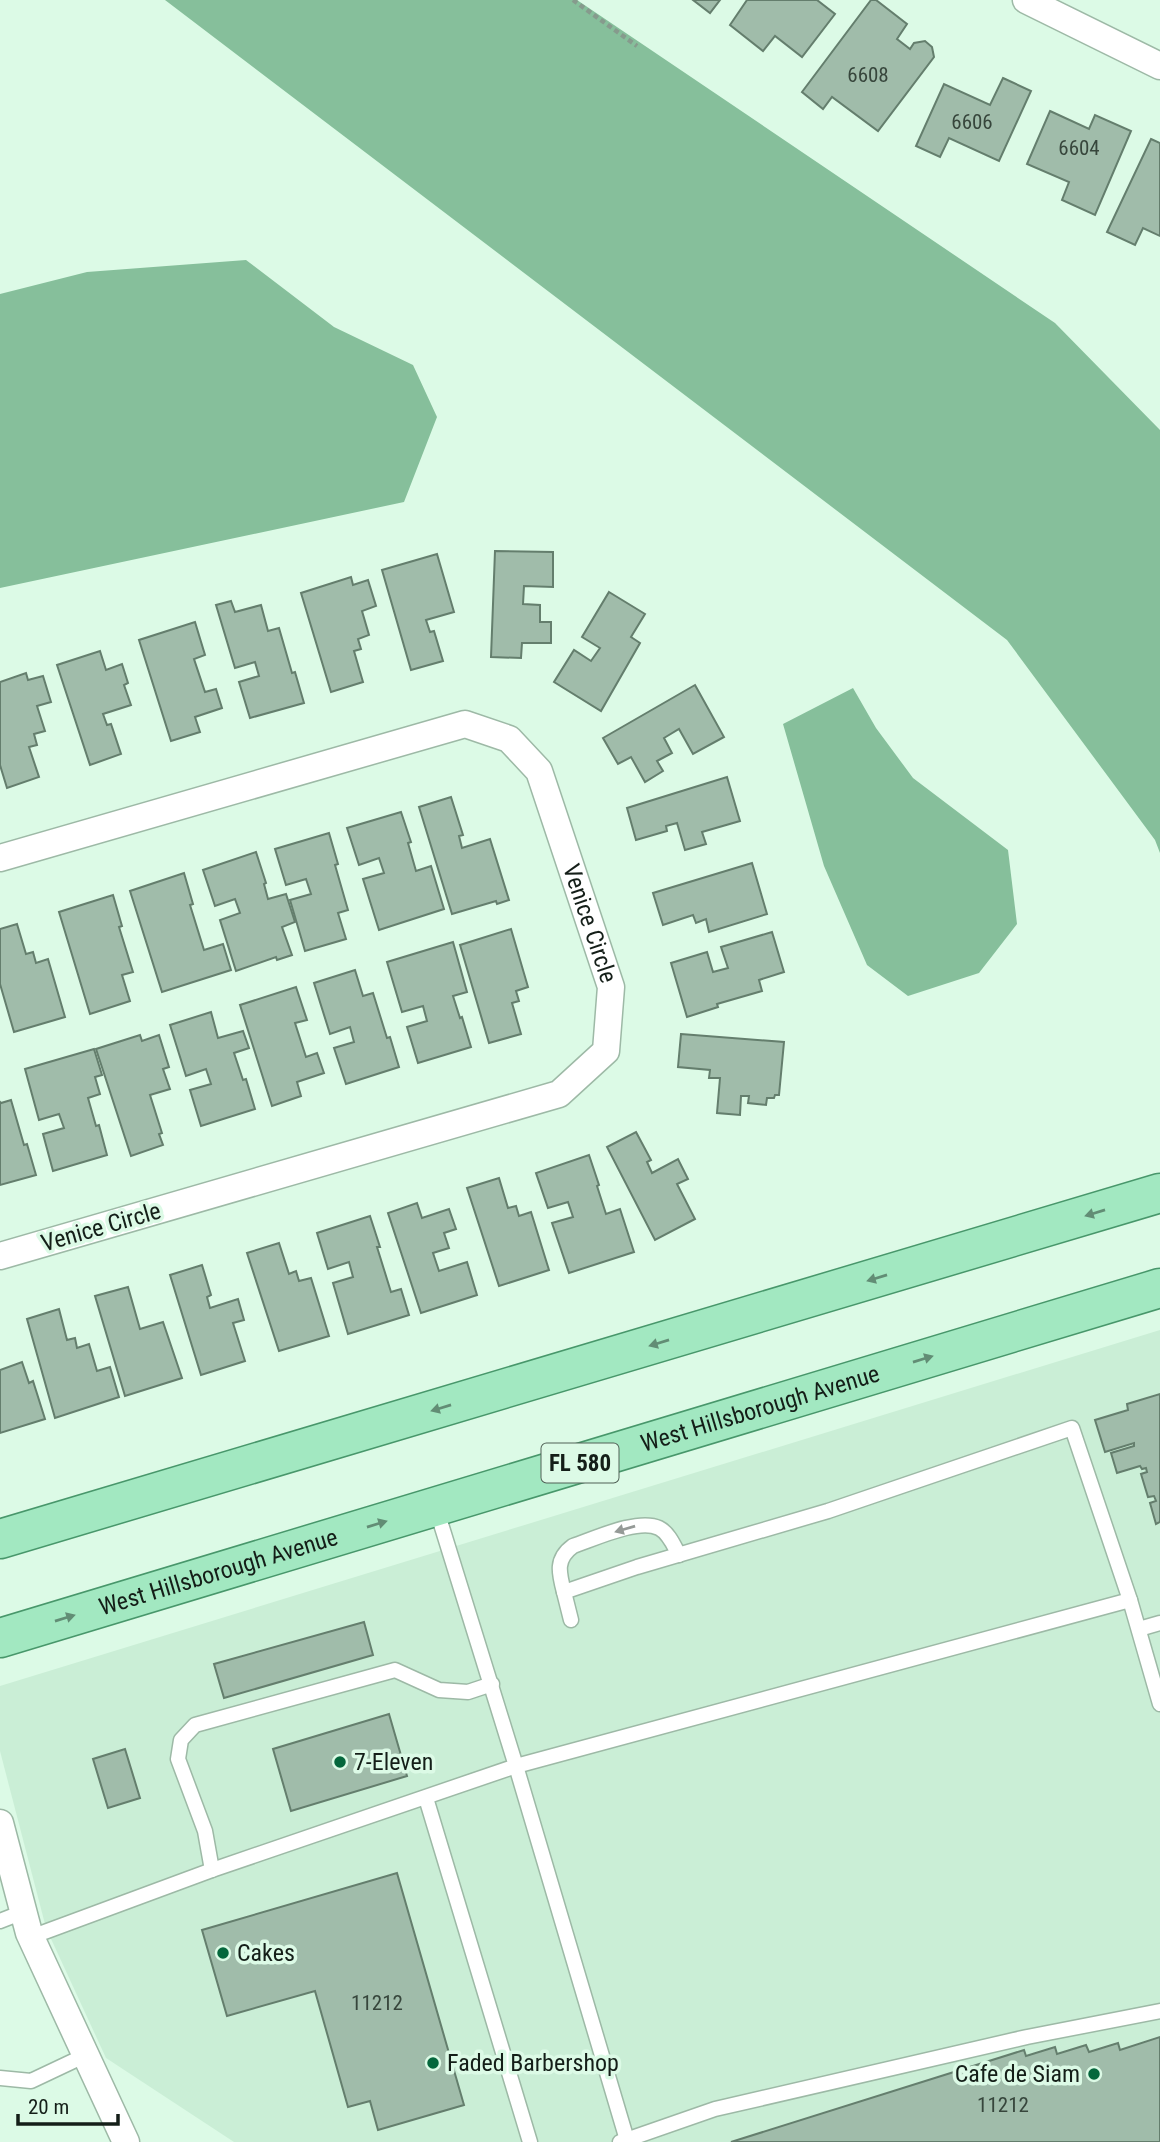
<svg xmlns="http://www.w3.org/2000/svg" width="1160" height="2142" font-family="'Roboto Condensed',sans-serif">
<rect width="100%" height="100%" fill="#dcfae6"/>
<path fill="#caeed6" d="M1160,1330V2142H234L106,2058L46,1928L0,1751V1686Z"/>
<g fill="#86bf9b">
<path d="M165,0H577L1055,323L1160,430V853L1155,840L1007,640Z"/>
<path d="M246,260L334,327L413,365L437,417L404,502L0,588V294L87,272Z"/>
<path d="M853,688L876,728L913,778L1008,850L1017,924L979,973L908,996L867,965L824,866L783,724Z"/>
</g>
<g fill="#a0bcaa" stroke="#647e6d" stroke-width="2">
<path d="M693,0H720L710,13Z"/>
<path d="M747,0H817L835,14L802,57L775,36L763,51L730,25Z"/>
<path d="M871,0H876L907,24L897,39L910,49L914,43L925,41L932,47L934,57L878,131L832,97L823,109L802,92Z"/>
<path d="M1003,78L1031,91L999,161L949,138L940,157L916,146L944,84L990,105Z"/>
<path d="M1050,111L1089,129L1095,115L1131,131L1095,215L1062,200L1069,182L1027,164Z"/>
<path d="M1151,139L1160,143V236L1143,228L1135,245L1107,232Z"/>
<path d="M495,551L553,552V587L524,586L523,604L540,605V622H551V643H522L521,658L491,657Z"/>
<path d="M437,554L454,612L426,620L430,632L434,631L443,661L411,670L382,570Z"/>
<path d="M351,577L353,585L368,580L376,606L362,611L369,635L358,639L361,649L354,651L363,682L331,692L301,593Z"/>
<path d="M609,592L645,614L631,637L640,643L601,711L554,682L574,650L591,661L600,648L582,637Z"/>
<path d="M231,601L235,612L261,605L268,631L279,628L292,673L295,672L304,703L250,718L239,682L259,676L255,662L235,668L216,605Z"/>
<path d="M195,622L205,655L194,659L205,692L216,689L222,708L195,717L200,732L171,741L139,640Z"/>
<path d="M100,651L106,670L122,664L128,683L124,685L131,705L103,714L107,725L111,724L121,754L90,765L57,665Z"/>
<path d="M26,673L28,680L43,676L51,702L37,706L45,731L34,734L37,745L29,747L39,777L7,788L0,765V682Z"/>
<path d="M695,685L724,737L693,754L679,729L664,738L672,753L657,761L663,771L645,782L631,757L618,764L603,738Z"/>
<path d="M727,777L740,821L702,832L706,844L685,850L677,823L666,826L667,831L636,840L627,808Z"/>
<path d="M451,797L463,835L459,836L462,848L490,839L509,900L497,904L496,901L452,914L419,807Z"/>
<path d="M401,812L411,842L408,843L416,871L431,866L444,909L379,930L363,879L384,873L379,858L359,865L347,828Z"/>
<path d="M329,833L338,864L335,865L348,910L338,913L346,939L305,951L290,900L311,894L306,879L286,885L275,849Z"/>
<path d="M256,852L266,883L264,884L268,899L286,894L295,922L282,927L292,955L277,960L276,957L236,971L220,920L240,913L235,899L215,906L203,870Z"/>
<path d="M752,863L767,914L709,932L706,919L696,923L693,915L663,925L653,893Z"/>
<path d="M184,873L193,904L190,905L204,950L223,944L231,970L162,992L130,891Z"/>
<path d="M113,895L122,926L119,927L133,972L122,975L130,1001L90,1014L59,912Z"/>
<path d="M17,924L26,954L33,952L36,963L48,959L65,1017L14,1032L0,984V929Z"/>
<path d="M511,929L528,987L516,991L519,1001L512,1003L521,1034L489,1043L460,945Z"/>
<path d="M772,932L784,972L759,980L762,991L717,1004L718,1007L687,1017L671,963L707,952L713,972L728,968L721,947Z"/>
<path d="M453,942L467,992L453,996L460,1018L462,1017L471,1047L418,1063L407,1027L427,1021L423,1006L402,1012L387,962Z"/>
<path d="M355,970L363,996L373,993L387,1038L390,1037L399,1067L346,1084L334,1048L354,1042L350,1027L330,1034L314,983Z"/>
<path d="M296,987L307,1020L295,1023L306,1057L317,1053L324,1073L297,1082L301,1096L272,1106L240,1005Z"/>
<path d="M211,1012L218,1038L243,1031L249,1048L234,1053L243,1080L246,1079L255,1109L201,1126L190,1090L211,1084L206,1069L186,1076L170,1025Z"/>
<path d="M681,1034L784,1042L779,1095H775L774,1098H767L766,1105L748,1103L749,1096H741L740,1115L717,1113L720,1078H709L710,1070L678,1067Z"/>
<path d="M140,1035L142,1041L159,1035L169,1067L163,1069L170,1089L150,1095L162,1133L159,1134L163,1145L131,1156L96,1049Z"/>
<path d="M94,1049L102,1075L95,1077L100,1094L88,1098L96,1126L99,1125L107,1155L53,1171L43,1134L64,1128L59,1114L39,1120L25,1069Z"/>
<path d="M11,1100L24,1145L27,1144L36,1175L0,1185V1102L1,1103Z"/>
<path d="M636,1132L651,1160L647,1162L652,1173L678,1159L688,1179L677,1184L695,1219L655,1240L607,1147Z"/>
<path d="M589,1155L599,1185L597,1186L606,1214L620,1209L634,1252L569,1273L552,1223L573,1217L568,1202L548,1208L536,1173Z"/>
<path d="M499,1178L508,1208L516,1206L519,1216L531,1212L549,1270L499,1286L467,1188Z"/>
<path d="M417,1203L422,1218L449,1209L456,1229L444,1233L449,1248L433,1253L439,1271L467,1262L477,1295L421,1313L388,1213Z"/>
<path d="M370,1216L380,1247H377L391,1292L401,1289L409,1315L348,1334L333,1283L353,1277L349,1262L328,1269L317,1233Z"/>
<path d="M279,1243L289,1274L296,1271L299,1281L311,1278L329,1336L279,1351L247,1253Z"/>
<path d="M202,1265L211,1295L207,1297L210,1308L238,1299L244,1320L233,1323L245,1361L201,1375L170,1275Z"/>
<path d="M128,1287L140,1329L163,1322L182,1378L125,1396L95,1296Z"/>
<path d="M59,1309L67,1340L75,1338L77,1348L89,1344L97,1371L110,1367L119,1397L55,1418L27,1319Z"/>
<path d="M22,1362L29,1383L33,1381L45,1419L0,1433V1370Z"/>
<path d="M1160,1394V1522L1156,1524L1150,1503L1156,1501L1154,1496L1148,1497L1141,1474L1147,1472L1146,1468L1142,1469L1140,1466L1117,1473L1111,1453L1134,1446V1443L1105,1452L1095,1420L1128,1410L1127,1404Z"/>
<path d="M364,1622L373,1655L224,1698L214,1664Z"/>
<path d="M389,1714L407,1776L291,1811L273,1749Z"/>
<path d="M125,1749L140,1798L108,1808L93,1759Z"/>
<path d="M397,1873L464,2105L378,2130L370,2101L348,2107L315,1991L227,2016L202,1930Z"/>
<path d="M1160,2037V2142H731L1024,2050L1026,2056L1055,2047L1057,2054L1086,2045L1089,2052L1118,2043L1120,2050Z"/>
</g>
<g fill="none" stroke-linecap="round" stroke-linejoin="round">
<defs>
<g id="service">
<path d="M564,1592C559,1573 555,1559 573,1546C594,1539 638,1518 659,1528C669,1533 674,1546 679,1555"/>
<path d="M571,1620L564,1592L637,1567L828,1511L1072,1428L1130,1600L1160,1704"/>
<path d="M1139,1629L1160,1623"/>
<path d="M426,1798L530,2142"/>
<path d="M212,1870L205,1831L178,1759L181,1740L195,1725L395,1670L439,1690L468,1692L492,1684"/>
<path d="M0,1921L23,1912"/>
<path d="M31,1937L212,1870L516,1766L436,1508"/>
<path d="M0,2078L31,2081L86,2055"/>
<path d="M627,2140L516,1766L1130,1600"/>
<path d="M620,2142L715,2109L1027,2037L1160,2011"/>
</g>
<g id="minor">
<path d="M1026,0L1160,66"/>
<path id="s1" d="M0,858L465,724L509,739L539,771L611,987L606,1051L559,1094L0,1256"/>
<path d="M0,1823L29,1933L126,2142"/>
</g>
<g id="primary">
<path d="M0,1539L1160,1193"/>
<path id="s2" d="M0,1638L1160,1288"/>
</g>
</defs>
<use href="#service" stroke="#9db9a6" stroke-width="17"/>
<use href="#minor" stroke="#9db9a6" stroke-width="29"/>
<use href="#primary" stroke="#48976b" stroke-width="41"/>
<path stroke="#869b8d" stroke-width="4.5" stroke-dasharray="5 3.5" stroke-linecap="butt" d="M573,0L637,46"/>
<use href="#service" stroke="#fff" stroke-width="14"/>
<use href="#minor" stroke="#fff" stroke-width="26"/>
<use href="#primary" stroke="#a2e8c1" stroke-width="38"/>
</g>
<defs><path id="oneway-solid" d="M-6-.8H1V-3.2L6.5 0L1 3.2V.8H-6Z" transform="scale(1.75)"/></defs>
<g fill="#628d75">
<use href="#oneway-solid" transform="translate(1095 1213) rotate(163)"/>
<use href="#oneway-solid" transform="translate(877 1278) rotate(163)"/>
<use href="#oneway-solid" transform="translate(659 1343) rotate(163)"/>
<use href="#oneway-solid" transform="translate(923 1359) rotate(-17)"/>
<use href="#oneway-solid" transform="translate(441 1408) rotate(163)"/>
<use href="#oneway-solid" transform="translate(377 1524) rotate(-17)"/>
<use href="#oneway-solid" transform="translate(65 1618) rotate(-17)"/>
</g>
<use fill="#959a97" href="#oneway-solid" transform="translate(625 1529) rotate(164)"/>
<g fill="#04673c" stroke="#dcfae6" stroke-width="2.5">
<circle cx="340" cy="1762" r="7"/>
<circle cx="223" cy="1953" r="7"/>
<circle cx="433" cy="2063" r="7"/>
<circle cx="1094" cy="2074" r="7"/>
</g>
<g text-anchor="middle" stroke-width="7" stroke-linejoin="round" paint-order="stroke">
<g font-size="21" fill="#37463c">
<text x="868" y="82">6608</text>
<text x="972" y="129">6606</text>
<text x="1079" y="155">6604</text>
<text x="377" y="2010">11212</text>
<text x="1003" y="2112">11212</text>
</g>
<rect fill="#dcfae6" stroke="#506056" stroke-width="2" x="541.5" y="1443.5" width="77" height="39" rx="5"/>
<g font-size="23" font-weight="bold" fill="#141e18">
<text x="580" y="1471">FL 580</text>
</g>
<g font-size="24" fill="#141e18" stroke="#dcfae6">
<text dy="8" stroke="none"><textPath href="#s1" startOffset="735">Venice Circle</textPath></text>
<text transform="translate(101 1227) rotate(-16)" y="8">Venice Circle</text>
<text dy="8" stroke="none"><textPath href="#s2" startOffset="794">West Hillsborough Avenue</textPath></text>
<text dy="8" stroke="none"><textPath href="#s2" startOffset="228">West Hillsborough Avenue</textPath></text>
</g>
<g font-size="24" fill="#141e18" stroke="#dcfae6" text-anchor="start">
<text x="354" y="1770">7-Eleven</text>
<text x="237" y="1961">Cakes</text>
<text x="447" y="2071">Faded Barbershop</text>
<text x="1080" y="2082" text-anchor="end">Cafe de Siam</text>
</g>
</g>
<path d="M18 2114v10h100v-10" fill="none" stroke="#141e18" stroke-width="3.5"/>
<text x="28" y="2114" font-size="21" fill="#141e18" stroke="#dcfae6" stroke-width="5" paint-order="stroke">20 m</text>
</svg>
